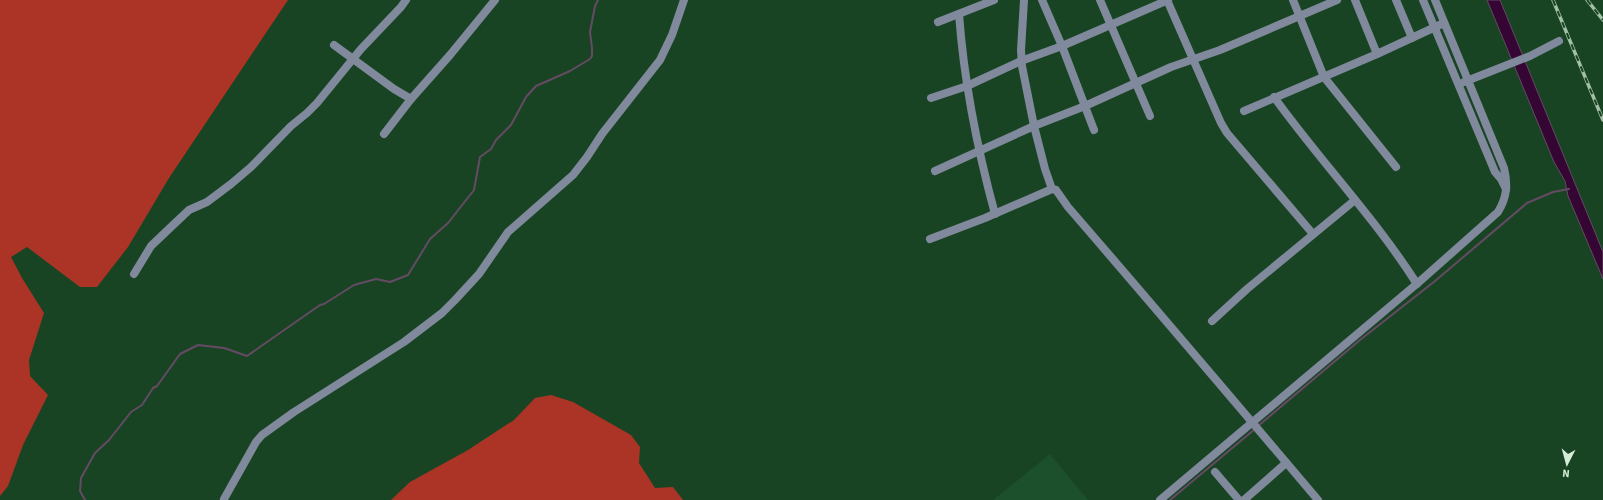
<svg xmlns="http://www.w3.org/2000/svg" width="1603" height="500" font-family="'Source Sans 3',sans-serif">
<rect width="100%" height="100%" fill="#194424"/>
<path fill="#1c4f2b" d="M1050,454L1088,500H993Z"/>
<g fill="#ab3426">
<path d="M0,0H288L169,178L128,247L97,287H80L27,247L11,257L22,278L44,313L29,360L30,376L48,395L23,445L8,486L0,496Z"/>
<path d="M551,395L573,402L631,435L640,447L639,463L655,488L673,487L683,500H391L410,482L468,450L514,420L535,398Z"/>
</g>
<path fill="#350533" stroke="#654a64" d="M1487,0H1500L1603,252V279L1568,196L1565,181L1554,162Z"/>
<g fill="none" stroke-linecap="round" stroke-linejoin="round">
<g stroke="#654a64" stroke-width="2">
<path d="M1258,426L1360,340L1435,281L1527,203L1553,192L1569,189"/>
<path d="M85,500L80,491L81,478L95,453L109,440L131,412L142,405L153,388L157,386L180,354L198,345L224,348L247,356L320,305L324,304L354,285L376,279L390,282L408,275L430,239L448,223L474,190L480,157L491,149L496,140L511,125L526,97L536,86L570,71L590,59L592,56V48L590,32L595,6L598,0"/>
<path d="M1170,500L1255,429"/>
</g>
<g stroke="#81899d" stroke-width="8">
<path d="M1024,0L1021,50L1022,66L1034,126L1045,169L1052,189"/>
<path d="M1042,0L1062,46L1094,130"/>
<path d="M1100,0L1150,116"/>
<path d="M1167,0L1221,123L1227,133L1313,234"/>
<path d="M1293,0L1324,77L1396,167"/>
<path d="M1355,0L1377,54"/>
<path d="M1396,0L1412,38"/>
<path d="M1423,0L1495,172L1501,179L1506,189"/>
<path d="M959,14C964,82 977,148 995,214"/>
<path d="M938,22L994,0"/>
<path d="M334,45L394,89L411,99L450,55L495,0"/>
<path d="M1464,82L1530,56L1559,41"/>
<path d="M1274,97C1320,161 1375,218 1417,284"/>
<path d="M931,98L967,86L1021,61L1062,46L1168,0"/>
<path d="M1244,111L1377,54L1444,23"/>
<path d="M384,134L411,99"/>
<path d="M935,171L1034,126L1085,106L1171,67L1220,50L1337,0"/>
<path d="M930,239L985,218L1052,189L1056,190L1068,207C1152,304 1235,402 1318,500"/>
<path d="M134,274L151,246L172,226L189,210L207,202L231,184L251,167L291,126L307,113L317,103L361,49L401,7L406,0"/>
<path d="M1212,321L1247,289L1355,200"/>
<path d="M1215,472L1239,500"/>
<path d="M224,499L256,442L262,435L294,412L404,342L442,313L455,300L479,274L508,232L573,175L587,157L602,134L660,60L672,35L684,0"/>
<path d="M1160,500L1419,282L1498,212C1507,197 1508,185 1504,168L1435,0"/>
<path d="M1244,500L1286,463"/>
</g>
<defs>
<g id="rail">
<path d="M1553,0L1603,120"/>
<path d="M1587,0L1603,20"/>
</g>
</defs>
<use href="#rail" stroke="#a3bfa8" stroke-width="3.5"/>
<use href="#rail" stroke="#194424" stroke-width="2" stroke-dasharray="6" stroke-linecap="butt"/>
</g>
<g transform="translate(1567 464) rotate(186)" stroke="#194424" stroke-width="3" paint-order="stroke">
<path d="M0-3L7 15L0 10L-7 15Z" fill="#d5ecd8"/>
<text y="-6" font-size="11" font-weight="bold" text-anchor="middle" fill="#d5ecd8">N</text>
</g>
</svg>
